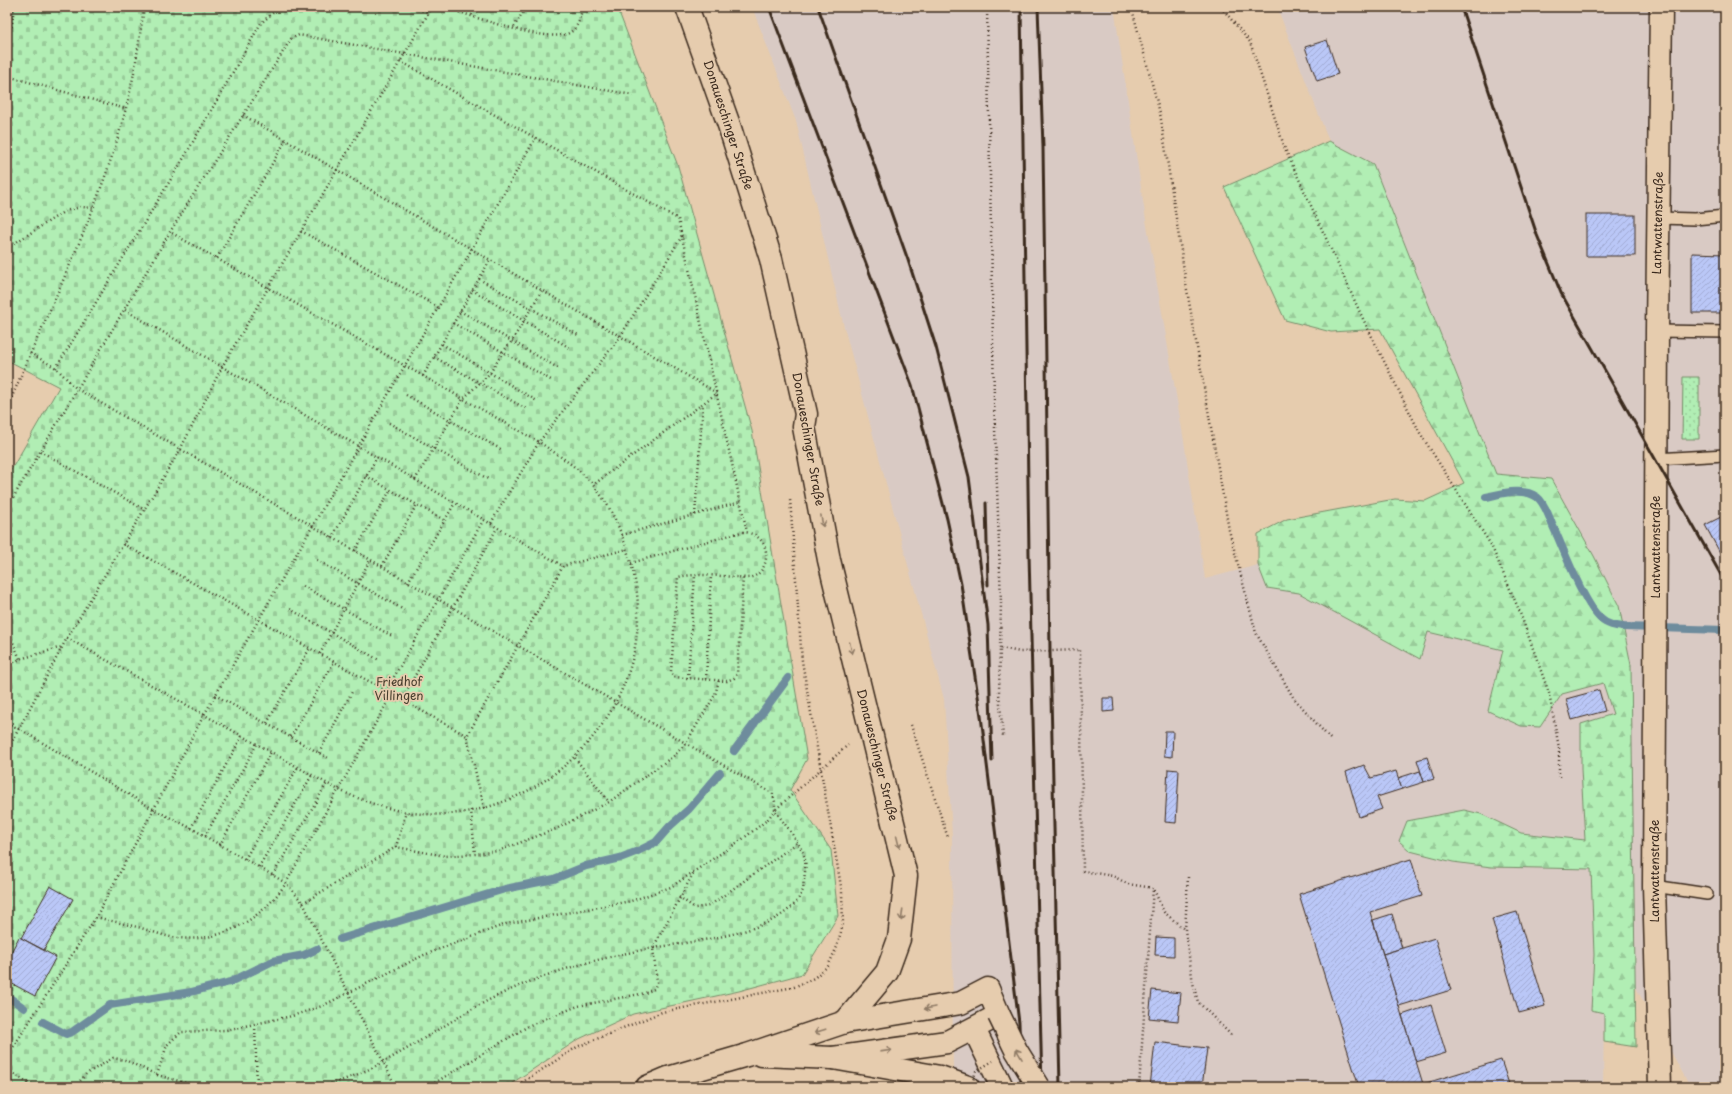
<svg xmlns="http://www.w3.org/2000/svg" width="1732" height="1094" font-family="'Playpen Sans',sans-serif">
<defs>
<pattern id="forest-firs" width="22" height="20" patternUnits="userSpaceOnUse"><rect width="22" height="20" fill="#b1eeb4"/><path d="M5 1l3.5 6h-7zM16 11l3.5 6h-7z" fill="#99cc9a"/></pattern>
<pattern id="cemetery-stones" width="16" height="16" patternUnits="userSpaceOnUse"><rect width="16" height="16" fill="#b1eeb4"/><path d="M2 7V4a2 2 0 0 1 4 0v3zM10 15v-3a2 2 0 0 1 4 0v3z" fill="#99cc9a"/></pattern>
<pattern id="park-dots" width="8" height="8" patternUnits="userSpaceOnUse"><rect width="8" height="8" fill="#b1eeb4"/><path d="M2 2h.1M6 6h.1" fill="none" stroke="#99cc9a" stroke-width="1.8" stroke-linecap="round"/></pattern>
<pattern id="building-hatch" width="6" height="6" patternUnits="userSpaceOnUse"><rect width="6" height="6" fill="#bac7f7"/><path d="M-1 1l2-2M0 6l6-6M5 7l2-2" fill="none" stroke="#a1abd3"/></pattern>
</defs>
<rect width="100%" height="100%" fill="#e6ccae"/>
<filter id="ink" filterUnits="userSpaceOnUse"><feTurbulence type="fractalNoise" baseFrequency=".025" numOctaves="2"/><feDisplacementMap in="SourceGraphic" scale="8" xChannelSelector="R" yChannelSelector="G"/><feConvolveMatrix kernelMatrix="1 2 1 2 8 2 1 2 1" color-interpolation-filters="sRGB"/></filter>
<g filter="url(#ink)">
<g fill="#d9cac4">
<path d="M752,7H1114L1145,214L1184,441L1205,579L1258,565L1267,588L1299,593L1420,659L1428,631L1503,650L1488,710L1540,727L1562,694L1603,683L1613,714L1581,725V769L1585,840L1521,833L1481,814L1410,851L1453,862L1491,867L1591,869L1594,955L1591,1010L1604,1013L1603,1087H953L952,835L944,699L844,327L796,121Z"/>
<path d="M1277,7H1725V1084L1687,1081L1635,986L1631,665L1619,606L1594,556L1551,479L1496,474L1373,164L1329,141Z"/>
</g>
<path fill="url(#forest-firs)" stroke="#768c69" d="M1329,141L1373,164L1496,474L1551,479L1594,556L1619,606L1631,665L1636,1047L1604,1042V1013L1591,1010L1594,955L1591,869L1491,867L1453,862L1410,851L1399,841L1407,821L1464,810L1481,814L1521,833L1585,840L1581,769V724L1613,714L1603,683L1562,694L1540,727L1521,726L1488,711L1503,650L1428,632L1420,659L1299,593L1267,588L1258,565V534L1287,519L1395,499L1425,501L1464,483L1380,329L1331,332L1285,320L1224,187Z"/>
<path fill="url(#cemetery-stones)" stroke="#768c69" d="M7,7H617L678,166L752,431L807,759L790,790L831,850L838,916L802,974L739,991L633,1014L579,1039L506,1087H7V477L59,387L7,360Z"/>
<path fill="url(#park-dots)" stroke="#768c69" d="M1683,377H1699V439H1682Z"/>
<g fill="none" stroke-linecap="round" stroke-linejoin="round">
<g stroke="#6e8c9d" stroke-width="8">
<path d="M1486,497C1501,494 1522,487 1537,497C1544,502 1549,516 1552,524C1563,547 1583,603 1601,619C1607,625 1616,626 1624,627L1725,630"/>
<path d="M734,751L788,678"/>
<path d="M340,939L505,889L554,879L586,866L620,858L638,851L656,842L670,826L689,809L720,773"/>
<path d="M7,996L24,1008"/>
<path d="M43,1022L66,1034L72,1032L110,1005L191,992L230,982L273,961L304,955L317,949"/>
</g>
</g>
<g fill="url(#building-hatch)" stroke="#3b2a1e">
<path d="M1327,40L1338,74L1317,81L1305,47Z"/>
<rect x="1586" y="215" width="49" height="41"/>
<path d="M1692,253L1725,254V313H1692Z"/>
<path d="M1725,515V562L1705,525Z"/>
<path d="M1599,690L1605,711L1572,720L1566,699Z"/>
<path d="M1103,698H1113L1114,711L1103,712Z"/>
<path d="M1165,731H1173L1172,757L1164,756Z"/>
<path d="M1427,757L1434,779L1424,782L1417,760Z"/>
<path d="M1364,765L1371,778L1396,771L1402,789L1377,797L1382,809L1359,817L1346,772Z"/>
<path d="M1168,769L1179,770L1176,823L1165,822Z"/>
<path d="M1420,771L1424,782L1402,789L1398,778Z"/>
<path d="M1411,859L1422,896L1370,912L1423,1084L1413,1087H1359L1299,894Z"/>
<path d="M50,886L73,899L44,950L21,938Z"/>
<path d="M1517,912L1545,1006L1519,1013L1492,919Z"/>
<path d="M1392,914L1402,948L1383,954L1373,920Z"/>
<path d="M19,937L56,957L35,996L7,981V960Z"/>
<path d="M1156,937L1174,938V956L1155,955Z"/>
<path d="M1435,938L1451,990L1399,1006L1383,954Z"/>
<path d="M1152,990L1181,993L1178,1021L1149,1018Z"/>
<path d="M1431,1005L1446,1053L1416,1062L1402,1015Z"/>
<path d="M1155,1042L1207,1048L1202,1087H1150Z"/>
<path d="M1501,1060L1510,1087H1413L1423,1084Z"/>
</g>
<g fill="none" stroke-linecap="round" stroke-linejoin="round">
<defs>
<g id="lane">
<path d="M1658,218L1695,219L1725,216"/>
<path d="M1657,331L1725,332"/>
<path d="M1656,459L1725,455"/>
<path d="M1654,886L1707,894"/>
</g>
<path id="street" d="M1660,1087L1654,886L1657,331L1661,7"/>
<g id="secondary">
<path d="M687,7L729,125L771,259L806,414L804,427L829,560L906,876L899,939L887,972L845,1022"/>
<path d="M974,1029L1002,1087"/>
<path d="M762,1055L833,1058L940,1077L968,1087"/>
<path d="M647,1087L668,1078L747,1055L845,1022L961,1003L988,989L999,1015L947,1042L833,1058"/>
</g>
</defs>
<use href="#lane" stroke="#3b2a1e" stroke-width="14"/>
<use href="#street" stroke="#3b2a1e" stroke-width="25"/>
<use href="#secondary" stroke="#3b2a1e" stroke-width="25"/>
<g stroke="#3b2a1e" stroke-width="2.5" stroke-dasharray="1 3" stroke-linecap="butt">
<path d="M406,7L429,12"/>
<path d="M444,7C470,15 546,44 569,33C578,29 581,16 582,7"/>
<path d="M987,7L994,399L1001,603L999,693L1003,736"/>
<path d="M1133,7L1132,9L1160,113L1187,290L1229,530L1256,633L1293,697L1332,741"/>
<path d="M1221,7L1250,42L1285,149L1364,321L1420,433L1491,545L1519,610L1549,693L1559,748V779"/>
<path d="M472,15L476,7"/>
<path d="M514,27L526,7"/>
<path d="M7,38L12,25L14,7"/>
<path d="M400,61L678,219L747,532"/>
<path d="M7,76L126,109"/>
<path d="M243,115L717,393L593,485"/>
<path d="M301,231L438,307"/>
<path d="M7,248L65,211L81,207L93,208"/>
<path d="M217,258L286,140"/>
<path d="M479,279L580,336"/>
<path d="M472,290L570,348"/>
<path d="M125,310L563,566"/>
<path d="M460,311L558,368"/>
<path d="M453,323L551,380"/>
<path d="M442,344L537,401"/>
<path d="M30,353L56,368L77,389L773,794L775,802V810L767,820L744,838L671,887L631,901L506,924L424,955L322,1006L292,1016L226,1030L181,1032L167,1045L157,1075"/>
<path d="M434,357L528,410"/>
<path d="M56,368L185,156L261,23L280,7"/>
<path d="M423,376L490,260"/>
<path d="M406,395L502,450"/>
<path d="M7,409C47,311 100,211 126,108C135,75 139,41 144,7"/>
<path d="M389,423L488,479"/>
<path d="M40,451L145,510"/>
<path d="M366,476L444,520"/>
<path d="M415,480L463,399L490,373L503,352L512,341L542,290"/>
<path d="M7,508L170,232L291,39L299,35L633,95"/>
<path d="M695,515L703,404"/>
<path d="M491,523L539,442L620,337L682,236"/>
<path d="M622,535L740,502"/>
<path d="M332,538L377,457"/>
<path d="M123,544L467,736"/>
<path d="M355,551L391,489"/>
<path d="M317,560L404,610"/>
<path d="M631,563L741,532C773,532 772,571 752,577C748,579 741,577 737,577C718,576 696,573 678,577L671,672L674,677L727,681L734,678L737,674L743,577"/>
<path d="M382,566L417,504"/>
<path d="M408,582L455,503"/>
<path d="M303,586L392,636"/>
<path d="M290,609L379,660"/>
<path d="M7,628L20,659"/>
<path d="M67,638L337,789C373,806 409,817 449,814C572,804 667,680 630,560C622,533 612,507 593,485C578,467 558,455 539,442L170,232"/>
<path d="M1001,648L1020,652L1080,650L1083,871L1113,876L1128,884L1153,888L1139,1087"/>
<path d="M320,654L370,560"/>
<path d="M7,666L20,659L62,647"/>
<path d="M688,678L695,575"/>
<path d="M706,679L711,576"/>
<path d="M386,691L484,519"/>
<path d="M215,695L330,759"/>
<path d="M402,699L497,528"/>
<path d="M267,723L310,648"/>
<path d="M7,724L18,728L153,809L191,828L286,883L303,903L396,1087"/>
<path d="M911,725L948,838"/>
<path d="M291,737L334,662"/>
<path d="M7,751L67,638L180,450L222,367L432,7"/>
<path d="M319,753L353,690"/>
<path d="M575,758L609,802"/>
<path d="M484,808L467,736L563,566L627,549"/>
<path d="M471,810L475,854"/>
<path d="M191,828L242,736"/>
<path d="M205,836L257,744"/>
<path d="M220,845L271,752"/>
<path d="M396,847L406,812"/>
<path d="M245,859L298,767"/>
<path d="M259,867L312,775"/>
<path d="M273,875L327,783"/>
<path d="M1188,877L1185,930L1193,983L1198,1002L1232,1036"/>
<path d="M1154,890L1164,912L1184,929"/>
<path d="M679,897L695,908L709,906L797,843"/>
<path d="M303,903L396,847L445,856L475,854L498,851L556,829L609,802L675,755L686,743L715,695L719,680"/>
<path d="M96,917C111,921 126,924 141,928C151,931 161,935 171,937C218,945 261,921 286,883L392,694"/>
<path d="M255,1025L257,1087"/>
<path d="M7,1057L96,917L204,715L535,139"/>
<path d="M7,1070L35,1087"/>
<path d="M75,1087L86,1074L113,1058L125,1060L157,1075L201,1087"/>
<path d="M319,1087C385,1072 437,1025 497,996C547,972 598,958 653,948L694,872"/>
<path d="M428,1087L530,1025L578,1006L645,993L654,989L657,982L653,948C692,941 785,934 802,892C804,889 803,884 804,880C805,872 807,862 803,853C797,838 784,824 775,810L848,745"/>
<path d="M515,1087L577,1047L662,1012L794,987L814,978L828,966L837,947L843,924L842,892L802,661L790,499"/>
</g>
<use href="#lane" stroke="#e6ccae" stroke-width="11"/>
<use href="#street" stroke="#e6ccae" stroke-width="22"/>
<use href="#secondary" stroke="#e6ccae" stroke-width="22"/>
<g stroke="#3b2a1e" stroke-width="3">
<path d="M769,7L912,385L947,519L961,584L981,716L1019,1023L1021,1087"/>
<path d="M818,7L908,260L936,347L969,477L988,625L992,761"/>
<path d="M1021,7L1029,554L1042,1087"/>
<path d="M1038,7L1043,147L1050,652L1060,1087"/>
<path d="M1461,7L1537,235L1561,293L1725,582"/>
<path d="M986,503L988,585"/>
</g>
<defs>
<path id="secondary-bridge" d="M999,1015L1016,1050L1039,1087"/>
</defs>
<use href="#secondary-bridge" stroke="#3b2a1e" stroke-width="25" stroke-linecap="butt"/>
<path stroke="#3b2a1e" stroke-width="2.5" stroke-dasharray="1 3" stroke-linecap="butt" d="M971,1087L976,1071L993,1061"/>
<use href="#secondary-bridge" stroke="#e6ccae" stroke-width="22"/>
</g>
<defs><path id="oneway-shaft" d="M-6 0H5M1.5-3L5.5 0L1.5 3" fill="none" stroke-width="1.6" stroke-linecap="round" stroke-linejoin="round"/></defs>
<g stroke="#907b66">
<use href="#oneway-shaft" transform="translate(822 521) rotate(79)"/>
<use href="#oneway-shaft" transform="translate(851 648) rotate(76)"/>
<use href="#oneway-shaft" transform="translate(898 842) rotate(76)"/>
<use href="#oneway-shaft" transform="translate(902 915) rotate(97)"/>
<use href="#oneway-shaft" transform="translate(930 1008) rotate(169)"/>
<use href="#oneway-shaft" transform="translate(820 1031) rotate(162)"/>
<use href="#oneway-shaft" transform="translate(886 1051) rotate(-8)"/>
<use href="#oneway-shaft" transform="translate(1019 1054) rotate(-120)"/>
</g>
</g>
<g text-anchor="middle" stroke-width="3.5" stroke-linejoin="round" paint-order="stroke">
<g font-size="12" fill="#3b2a1e" stroke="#e6ccae">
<text transform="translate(728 125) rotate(72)" y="4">Donaueschinger Straße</text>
<text transform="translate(1658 223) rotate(-89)" y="4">Lantwattenstraße</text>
<text transform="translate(808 439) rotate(80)" y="4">Donaueschinger Straße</text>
<text transform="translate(1656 547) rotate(-90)" y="4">Lantwattenstraße</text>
<text transform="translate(877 755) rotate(76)" y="4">Donaueschinger Straße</text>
<text transform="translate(1655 871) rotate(-90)" y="4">Lantwattenstraße</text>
</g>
<g font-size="12" fill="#473e2d" stroke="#e6ccae">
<text x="399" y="686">Friedhof<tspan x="399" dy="14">Villingen</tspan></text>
</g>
</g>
<rect width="1732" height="1094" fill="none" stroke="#e6ccae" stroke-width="24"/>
<rect x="12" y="12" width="1708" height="1070" fill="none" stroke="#3b2a1e" stroke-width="1.5" filter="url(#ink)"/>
</svg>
